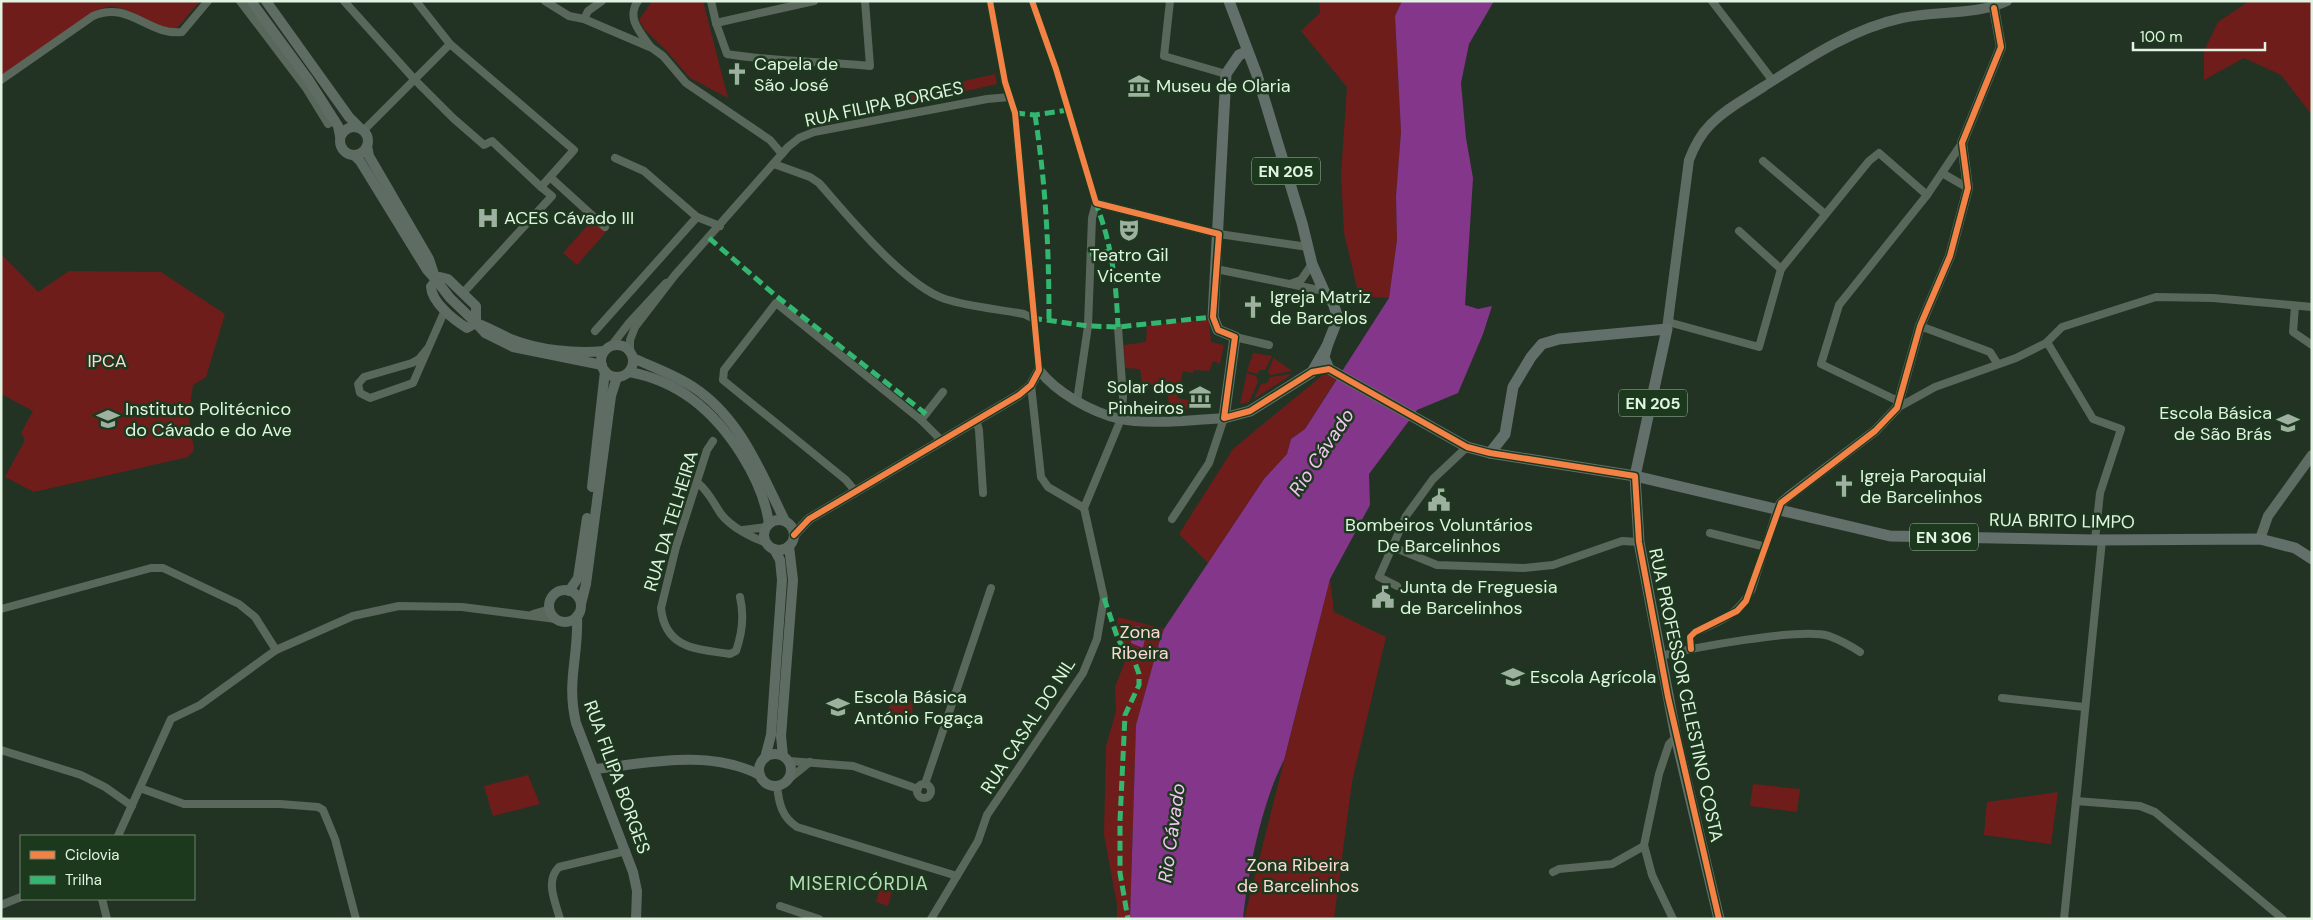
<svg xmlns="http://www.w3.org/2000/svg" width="2313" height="920" font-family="'DM Sans',sans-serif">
<rect width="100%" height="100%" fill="#223324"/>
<g fill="#6e1d1b">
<path d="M1,1H200L177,28C154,31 128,3 107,7C102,8 97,11 92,13L1,76Z"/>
<path d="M652,1H703L728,98L690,78L666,50L645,30L639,20Z"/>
<path d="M1319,1H1402L1395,16L1401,132L1396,196L1397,240L1389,298L1359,296L1344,233L1341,175L1347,87L1301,31L1320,13Z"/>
<path d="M2249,1H2312V115L2281,75L2244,58L2204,80V51L2218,22Z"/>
<path d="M995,74L997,84L912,103L910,93Z"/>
<path d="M592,220L606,232L577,265L563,253Z"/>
<path d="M1,254L38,292L69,271L161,272L225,314L206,377L193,385L189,416L194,450L188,457L34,492L5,477L25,440L21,433L33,411L1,394Z"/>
<path d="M1209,319L1211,342L1224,345L1220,364L1213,361L1209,371L1194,370L1193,373L1183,371L1177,398L1213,405L1209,409H1170L1166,387L1142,383L1140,369L1125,368L1124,345L1146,342L1147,326Z"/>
<path d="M1253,353L1272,356L1265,370H1260L1257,374L1247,371Z"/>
<path d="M1274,358L1292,371L1270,375L1268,371Z"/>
<path d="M1247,373L1256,376L1258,382L1249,402L1240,404Z"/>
<path d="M1291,374L1288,377L1254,399L1261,384L1267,383L1270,377Z"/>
<path d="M1324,374L1337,378L1305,429L1291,439L1287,454L1264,479L1208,563L1179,534L1233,449Z"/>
<path d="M1330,579L1334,612L1386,637L1352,782L1334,919H1244Z"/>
<path d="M1118,617L1164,629L1159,643L1136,725L1130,919H1117V904L1104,835L1106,746L1116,711L1115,687L1126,659L1116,633Z"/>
<path d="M890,698L913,701L912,716L888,714Z"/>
<path d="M528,775L540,804L493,816L484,786Z"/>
<path d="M1753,784L1800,789L1797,812L1750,806Z"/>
<path d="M2058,792L2051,844L1984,835L1987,802Z"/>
<path d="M881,885L893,888L888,906L876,902Z"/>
</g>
<g fill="#84368a">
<path d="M1402,1H1494L1469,44L1461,83L1466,138L1473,178L1465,305L1478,309L1492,306L1483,334L1458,393L1417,410L1369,474L1370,505L1330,579L1284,760C1262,802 1248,871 1243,919H1130L1136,725L1159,643L1164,629L1264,479L1287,454L1291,439L1305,429L1389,298L1397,240L1396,196L1401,132L1395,16Z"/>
<path d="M1135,626L1147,628L1143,648L1131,643Z"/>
</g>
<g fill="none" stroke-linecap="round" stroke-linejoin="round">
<g stroke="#5a685b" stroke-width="8">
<path d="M240,1L306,88L328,124L335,120"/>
<path d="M344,1L415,80L453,118L484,145L492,141L541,187"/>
<path d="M416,1L450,44L574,150L541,187L552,196L463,293"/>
<path d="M545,1L569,16L584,19L652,48L663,56L686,83L770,140L782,154"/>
<path d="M638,1C626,18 640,32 650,46"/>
<path d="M711,1L716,23L727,54C775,62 823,61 870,66L865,1"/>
<path d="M990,1L1005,82L1015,113L1039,370"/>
<path d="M1170,1L1164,56L1226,74"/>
<path d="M1712,1L1773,81"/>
<path d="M584,19L588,11L602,1"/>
<path d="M716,23L814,1"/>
<path d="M1,80L93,16C129,0 148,36 182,32L208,1"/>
<path d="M364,130L450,44"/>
<path d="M615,158L644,171L697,217L720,226"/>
<path d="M1763,161L1825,214"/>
<path d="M774,164L810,177L819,183C848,216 904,285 945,299C970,307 998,309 1024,314L1032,318"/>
<path d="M1942,173L1968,188"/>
<path d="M550,177L605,227"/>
<path d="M1927,195L1962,143"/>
<path d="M1739,231L1781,269L1869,161L1879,153L1927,195L1839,305L1821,364L1898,401"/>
<path d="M1216,269L1324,291"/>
<path d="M1290,284L1301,280L1312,264"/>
<path d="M2295,306L2293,332L2312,345"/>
<path d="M1668,322L1759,347L1781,269"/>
<path d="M1920,326L1990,352L1997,363"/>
<path d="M595,331L697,217"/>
<path d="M1235,337L1269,345"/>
<path d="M2047,342L2093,419L2121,429L2100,493L2095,540"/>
<path d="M612,345L629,323L666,283"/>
<path d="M428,348L419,359L412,363L364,377L358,384L360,393L370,398L413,383L445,310"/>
<path d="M630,351V340L635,327L675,275L788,147L799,138L814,132L987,99L1010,97"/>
<path d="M1031,385L1041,477L1048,487L1084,508"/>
<path d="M1077,401L1088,326L1092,218L1096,203L1219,234L1308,247"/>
<path d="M1897,408L1935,387L2016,358L2046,343L2062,327L2156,297L2213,298L2312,307"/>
<path d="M921,420L943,392"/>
<path d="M976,420L979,430L983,493"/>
<path d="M713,441L707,450L676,547L661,608C665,649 697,649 730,654L736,651C742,634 744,614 740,597"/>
<path d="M698,483C709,492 713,502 721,514C731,527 752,538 767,543"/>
<path d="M856,492L846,480L723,380L724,370L776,303L921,420L941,440"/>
<path d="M1084,508L1121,419L1123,397L1118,327"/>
<path d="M1172,519L1209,463L1224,418"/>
<path d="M743,530L767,527"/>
<path d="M1710,533L1766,547"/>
<path d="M1393,547L1437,565L1523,568L1553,565L1622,541L1639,542"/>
<path d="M1397,586L1379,577L1406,516L1433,479L1467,447"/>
<path d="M1,609L151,568H163L239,604L255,617L276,650"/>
<path d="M533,614L550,609"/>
<path d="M1691,649L1690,637L1695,632C1721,621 1738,615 1752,589L1777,510"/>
<path d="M1660,656C1692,648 1802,627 1829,636C1840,640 1851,646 1860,652"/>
<path d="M2002,698L2084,707"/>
<path d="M1,750L81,775L105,787L132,806"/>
<path d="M789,761L853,766L918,789"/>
<path d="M789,779L810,762"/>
<path d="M925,784L991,588"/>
<circle cx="924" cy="791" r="7"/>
<path d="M777,786C779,804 782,817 797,827L957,876"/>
<path d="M140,788L184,804H280L318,807L323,810L335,839L356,919"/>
<path d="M2076,801L2102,540"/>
<path d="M118,836L171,719L200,705L276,650L353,616L399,606L462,607L556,619"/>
<path d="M1553,872L1559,869L1612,864L1644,846"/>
<path d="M102,899L107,919"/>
<path d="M1,905L21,897"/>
<path d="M780,906L819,919"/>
<path d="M560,919C555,901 545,881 559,867L626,851"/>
<path d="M931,919L978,841L987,815L1083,673L1097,639L1104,598L1084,508"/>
<path d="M1673,919L1652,875L1644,845L1659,774L1669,744L1676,737"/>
<path d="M2064,919L2076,801L2140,806L2155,812L2283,919"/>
</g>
<g stroke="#5e6c63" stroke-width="10">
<path d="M251,1L308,79L338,126L340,136"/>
<path d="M266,1L349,117L359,127"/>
<circle cx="354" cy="141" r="14"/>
<path d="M367,146L369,156L429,259L436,280L450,298L476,323"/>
<path d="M354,155L360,161L427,270L436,280L431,287C432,303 454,320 467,328L476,323L485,333L513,347L602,365"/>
<path d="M436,280L440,277L448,279L476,306V323C488,327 499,334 511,339C539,350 575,354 604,351"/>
<path d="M1667,329L1689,160C1694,147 1700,135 1710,125C1725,109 1745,99 1763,87C1807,59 1851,29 1902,18C1937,10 1975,16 2007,1"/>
<circle cx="617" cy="361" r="16"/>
<path d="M633,358C655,368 680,377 699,391C743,423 762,475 785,521"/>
<path d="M629,372C652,376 673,385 692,399C728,426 763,479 769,524"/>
<path d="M592,487L605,371"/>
<path d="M1777,510L1781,503L1789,496L1875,431L1897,408L1920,326L1950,256L1968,188L1962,143L2001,47L1994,8"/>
<circle cx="779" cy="535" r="15"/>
<path d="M794,535L809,519L1019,395L1031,385L1039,370C1057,393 1091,412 1120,419C1147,425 1195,420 1224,418"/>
<path d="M2260,539L2268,516L2312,455"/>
<circle cx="565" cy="606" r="16"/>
<path d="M569,591L578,578L587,518"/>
<path d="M581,604L586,584L611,396L617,377"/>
<path d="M577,616C579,656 566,681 576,723L633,872L637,891L636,919"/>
<circle cx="775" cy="770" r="16"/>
<path d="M783,756L781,736L793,580L789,546"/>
<path d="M765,758L771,735L782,580L780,560L774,549"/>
<path d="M595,769C649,763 709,749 760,775"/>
</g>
<g stroke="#636f6a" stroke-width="11">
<path d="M1229,1L1257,75L1302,223L1312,264L1324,291L1333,303L1338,318L1327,346L1312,372L1250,411L1224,418L1235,337L1218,330L1213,317L1226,74L1239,55L1248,51"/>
<path d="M1327,346L1324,357L1329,369L1467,447L1490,453L1635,476L1890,536L2095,540L2260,539L2295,548L2312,559"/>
<path d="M1490,453L1505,434L1513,387L1531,357L1542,344L1559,339L1667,329L1635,476L1639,542L1676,737L1719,919"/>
</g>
<g stroke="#33b770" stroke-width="5" stroke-dasharray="10 5" stroke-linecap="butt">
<path d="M1015,113L1035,115L1068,110"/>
<path d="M1035,115C1046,186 1049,249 1049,321"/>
<path d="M1095,201C1112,244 1116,281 1118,327"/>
<path d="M709,238L775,295L926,414"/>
<path d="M1090,254L1112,251"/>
<path d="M1032,318L1088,326L1118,327L1213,317"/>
<path d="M1104,598L1118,639L1127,654L1134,660L1139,674V685L1125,715L1120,821V873L1128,919"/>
</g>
<defs>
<g id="cycleway">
<path d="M1032,1L1056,69L1096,203L1219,234L1213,317L1218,330L1235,337L1224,418L1250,411L1312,372L1329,369L1467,447L1490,453L1635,476L1639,542L1668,697L1719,919"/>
<path d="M794,535L809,519L1019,395L1031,385L1039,370L1015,113L1005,82L990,1"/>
<path d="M1691,649L1690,637L1695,632L1737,611L1746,601L1781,503L1875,431L1897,408L1920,326L1950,256L1968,188L1962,143L2001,47L1994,8"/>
</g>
</defs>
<use href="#cycleway" stroke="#1c391e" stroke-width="9"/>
<use href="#cycleway" stroke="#f48246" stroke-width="6"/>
</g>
<defs>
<symbol id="church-bare" viewBox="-9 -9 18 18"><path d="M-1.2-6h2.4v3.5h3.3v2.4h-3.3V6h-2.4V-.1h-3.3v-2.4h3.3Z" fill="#9eb09f" stroke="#1c391e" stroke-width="2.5" paint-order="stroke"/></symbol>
<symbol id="museum-bare" viewBox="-9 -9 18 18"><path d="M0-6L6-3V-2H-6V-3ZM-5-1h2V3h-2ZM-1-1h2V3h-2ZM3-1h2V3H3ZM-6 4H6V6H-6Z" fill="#9eb09f" stroke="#1c391e" stroke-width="2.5" paint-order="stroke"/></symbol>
<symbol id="hospital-bare" viewBox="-9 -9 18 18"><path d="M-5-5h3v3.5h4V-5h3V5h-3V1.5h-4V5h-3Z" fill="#9eb09f" stroke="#1c391e" stroke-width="2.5" paint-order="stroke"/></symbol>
<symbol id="theatre-bare" viewBox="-9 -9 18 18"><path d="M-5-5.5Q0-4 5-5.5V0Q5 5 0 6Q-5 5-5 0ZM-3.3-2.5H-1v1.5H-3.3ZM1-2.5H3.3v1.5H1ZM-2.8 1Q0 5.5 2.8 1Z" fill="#9eb09f" stroke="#1c391e" stroke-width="2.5" paint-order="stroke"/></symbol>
<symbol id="university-bare" viewBox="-9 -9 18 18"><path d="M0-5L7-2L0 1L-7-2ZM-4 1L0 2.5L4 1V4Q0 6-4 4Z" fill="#9eb09f" stroke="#1c391e" stroke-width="2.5" paint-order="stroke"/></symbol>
<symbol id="school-bare" viewBox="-9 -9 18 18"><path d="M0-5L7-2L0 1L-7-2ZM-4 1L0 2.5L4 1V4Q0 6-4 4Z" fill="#9eb09f" stroke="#1c391e" stroke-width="2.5" paint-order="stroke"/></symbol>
<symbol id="civic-bare" viewBox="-9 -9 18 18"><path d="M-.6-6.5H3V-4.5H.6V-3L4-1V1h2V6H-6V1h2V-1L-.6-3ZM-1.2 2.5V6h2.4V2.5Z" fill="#9eb09f" stroke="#1c391e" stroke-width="2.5" paint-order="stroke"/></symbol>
</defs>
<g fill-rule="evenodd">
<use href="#church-bare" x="721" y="58" width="32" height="32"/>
<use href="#museum-bare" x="1123" y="70" width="32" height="32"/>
<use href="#hospital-bare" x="472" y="202" width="32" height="32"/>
<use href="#theatre-bare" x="1113" y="214" width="32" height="32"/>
<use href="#church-bare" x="1237" y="291" width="32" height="32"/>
<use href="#museum-bare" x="1184" y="381" width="32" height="32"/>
<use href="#university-bare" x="92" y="403" width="32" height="32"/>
<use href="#school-bare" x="2272" y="407" width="32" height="32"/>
<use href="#church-bare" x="1828" y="470" width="32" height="32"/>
<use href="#civic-bare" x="1423" y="484" width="32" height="32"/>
<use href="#civic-bare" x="1367" y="581" width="32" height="32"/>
<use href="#school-bare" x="1497" y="661" width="32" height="32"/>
<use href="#school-bare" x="822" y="691" width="32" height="32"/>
</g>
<g text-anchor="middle" stroke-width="5" stroke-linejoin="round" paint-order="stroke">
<g fill="#1c391e" stroke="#a6bba6" stroke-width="1">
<rect x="1252" y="157.5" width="68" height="27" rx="4"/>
<rect x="1619" y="389.5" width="68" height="27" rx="4"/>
<rect x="1910" y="523.5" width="68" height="27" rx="4"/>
</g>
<g font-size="16" font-weight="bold" fill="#e1f3e1">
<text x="1286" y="177">EN 205</text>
<text x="1653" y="409">EN 205</text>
<text x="1944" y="543">EN 306</text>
</g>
<g font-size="18" fill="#e1f3e1" stroke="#1c391e" text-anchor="start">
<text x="754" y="70">Capela de<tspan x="754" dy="21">São José</tspan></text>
<text x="1156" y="92">Museu de Olaria</text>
<text x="504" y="224">ACES Cávado III</text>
<text x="1129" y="261" text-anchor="middle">Teatro Gil<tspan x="1129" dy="21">Vicente</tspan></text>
<text x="1270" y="303">Igreja Matriz<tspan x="1270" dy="21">de Barcelos</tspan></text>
<text x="1184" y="393" text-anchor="end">Solar dos<tspan x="1184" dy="21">Pinheiros</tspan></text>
<text x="125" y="415">Instituto Politécnico<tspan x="125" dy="21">do Cávado e do Ave</tspan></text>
<text x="2272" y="419" text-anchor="end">Escola Básica<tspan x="2272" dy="21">de São Brás</tspan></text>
<text x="1860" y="482">Igreja Paroquial<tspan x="1860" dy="21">de Barcelinhos</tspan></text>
<text x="1439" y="531" text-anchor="middle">Bombeiros Voluntários<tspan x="1439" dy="21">De Barcelinhos</tspan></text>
<text x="1400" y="593">Junta de Freguesia<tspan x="1400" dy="21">de Barcelinhos</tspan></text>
<text x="1530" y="683">Escola Agrícola</text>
<text x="854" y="703">Escola Básica<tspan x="854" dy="21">António Fogaça</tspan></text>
</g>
<g font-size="18" fill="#e1f3e1" stroke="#1c391e">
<text transform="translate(884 104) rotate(-12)" y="6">RUA FILIPA BORGES</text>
<text transform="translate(671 521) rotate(-73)" y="6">RUA DA TELHEIRA</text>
<text transform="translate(2062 521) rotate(1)" y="6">RUA BRITO LIMPO</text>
<text transform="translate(1686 695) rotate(78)" y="6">RUA PROFESSOR CELESTINO COSTA</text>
<text transform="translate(1028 726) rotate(-57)" y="6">RUA CASAL DO NIL</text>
<text transform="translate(617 777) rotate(70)" y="6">RUA FILIPA BORGES</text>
</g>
<g font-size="18" fill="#fddad6" stroke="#1c391e">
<text x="107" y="367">IPCA</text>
<text x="1140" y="638">Zona<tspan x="1140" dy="21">Ribeira</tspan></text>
<text x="1298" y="871">Zona Ribeira<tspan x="1298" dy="21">de Barcelinhos</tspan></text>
</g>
<g font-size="19" font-style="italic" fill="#f3c6f4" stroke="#1c391e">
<text transform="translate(1321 452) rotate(-56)" y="7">Rio Cávado</text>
<text transform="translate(1171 833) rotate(-82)" y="7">Rio Cávado</text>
</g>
<g font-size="19" letter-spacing="1" fill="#b9dcb9" stroke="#1c391e">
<text x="859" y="890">MISERICÓRDIA</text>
</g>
</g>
<rect width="2313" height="920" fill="none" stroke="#e1f3e1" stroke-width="5"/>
<rect x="20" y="835" width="175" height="65" fill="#1c391e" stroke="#6b836c"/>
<rect x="30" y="851" width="25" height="8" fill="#f48246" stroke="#6b836c"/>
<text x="65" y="860" font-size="15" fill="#e1f3e1">Ciclovia</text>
<rect x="30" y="876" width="25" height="8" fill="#33b770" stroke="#6b836c"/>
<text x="65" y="885" font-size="15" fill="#e1f3e1">Trilha</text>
<path d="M2133 42v8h132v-8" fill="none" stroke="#e1f3e1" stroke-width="2.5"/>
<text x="2140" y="42" font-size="15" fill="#e1f3e1" stroke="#1c391e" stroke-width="4" paint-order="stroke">100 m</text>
</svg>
